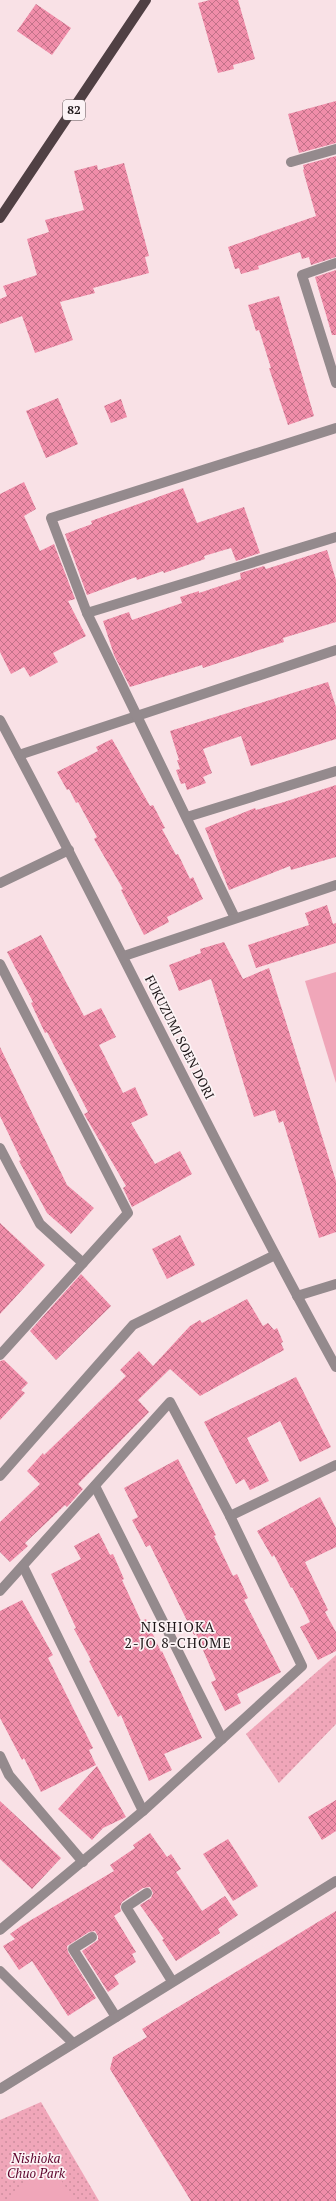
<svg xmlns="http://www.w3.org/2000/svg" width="336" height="2201" font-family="'PT Serif',serif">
<defs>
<pattern id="green-dots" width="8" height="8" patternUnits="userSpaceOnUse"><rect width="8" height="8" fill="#f0a6b9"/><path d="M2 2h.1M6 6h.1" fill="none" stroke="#cd8e9e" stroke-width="1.8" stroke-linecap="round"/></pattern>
<pattern id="building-cross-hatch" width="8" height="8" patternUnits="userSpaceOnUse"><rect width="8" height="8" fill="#f08da9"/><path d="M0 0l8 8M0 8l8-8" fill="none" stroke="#c27289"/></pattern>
</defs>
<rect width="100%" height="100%" fill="#f9e1e6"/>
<g fill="url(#green-dots)">
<path d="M336,1655V1724L279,1783L246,1734Z"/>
<path d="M41,2102L99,2201H0V2120Z"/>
</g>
<g fill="#f0a6b9">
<path d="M336,972V1083L305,981Z"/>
<path d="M36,2172L57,2174L75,2201H6Z"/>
</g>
<g fill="url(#building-cross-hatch)">
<path d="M210,0H238L255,59L233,65L234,69L218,73L198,3Z"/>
<path d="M36,4L71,28L52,55L17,31Z"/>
<path d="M336,101V143L299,153L288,114Z"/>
<path d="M336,156V257L311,265L309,257L302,259L300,252L258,266L259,269L241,274L239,268L235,269L228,247L316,216L303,170L304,169L303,165Z"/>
<path d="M124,163L149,256L145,257L149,273L93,288L95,293L60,302L73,340L35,353L22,316L0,324V299L7,296L3,286L37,275L27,239L49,232L45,220L84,210L74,171L97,165L98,170Z"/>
<path d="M336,270V335H332L315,277Z"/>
<path d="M279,296L314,416L288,425L269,368H271L259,330L256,331L248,305Z"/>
<path d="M58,398L78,444L46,458L26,411Z"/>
<path d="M121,399L127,417L111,423L104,406Z"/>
<path d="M24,482L36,509L24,516L40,551L54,544L75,599L68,601L86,636L53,653L58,662L30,677L24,667L11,674L0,652V494Z"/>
<path d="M183,488L197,523L244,507L260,553L236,561L231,548L204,556L205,559L164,573L163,571L137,580L136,577L87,595L65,534L92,524L91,521Z"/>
<path d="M327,550L336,580V622L283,638L284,642L231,659L203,668L202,665L130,687L114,655L103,621L129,612L132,620L182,603L180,597L199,591V593L241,579L240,573L264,566L266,569Z"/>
<path d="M328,682L336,707V739L251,766L241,736L203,749L212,773L203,777L206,783L187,790L185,783L181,784L176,770L180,769L177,760H179L170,731Z"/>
<path d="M112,739L150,806L153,805L165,828L162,829L176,855L178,854L190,879L193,877L203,899L167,917L169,922L144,935L121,890L123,889L94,839L97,837L78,802L76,803L69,789L67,790L57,772L98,751L96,747Z"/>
<path d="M336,785V857L291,870L290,866L229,890L205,828L255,808L256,810L284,802Z"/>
<path d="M327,905L333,924L336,923V943L256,968L248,945L309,925L305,913Z"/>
<path d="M41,935L84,1016L101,1008L116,1037L99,1045L123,1093L135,1087L148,1115L131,1123L155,1164L180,1151L192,1174L132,1207L123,1188L126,1186L84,1114L88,1112L47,1032L45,1033L31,1003L33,1002L7,952Z"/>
<path d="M224,942L243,979L269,968L336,1181V1232L319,1238L283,1121L279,1123L275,1110L254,1117L211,979L179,991L169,965L201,953L200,949Z"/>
<path d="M0,1047L67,1185L94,1208L71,1234L47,1213L19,1161L21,1160L0,1116Z"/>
<path d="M0,1223L45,1265L0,1314Z"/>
<path d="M180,1235L195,1265L167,1279L152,1249Z"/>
<path d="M81,1274L111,1306L56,1360L30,1331Z"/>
<path d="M247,1299L263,1326L268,1323L274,1330L277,1328L283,1342L281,1343L284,1350L200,1396L170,1369L138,1400L149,1412L78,1484L83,1489L67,1507L65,1505L25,1543L28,1546L10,1562L0,1552V1522L40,1484L27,1471L43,1453L44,1455L126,1376L120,1370L139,1351L153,1366L190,1326L200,1320L202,1323Z"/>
<path d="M4,1360L28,1383L21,1390L25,1393L0,1420V1361Z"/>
<path d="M296,1377L331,1447L300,1462L280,1421L247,1438L269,1481L250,1490L244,1479L236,1484L204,1422Z"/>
<path d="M178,1459L216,1535L214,1536L233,1576L237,1574L248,1598L244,1600L281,1672L237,1694L241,1703L225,1711L211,1682L216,1680L196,1634L194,1635L150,1545L146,1547L132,1520L138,1517L124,1488Z"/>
<path d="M320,1497L336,1528V1547L305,1562L328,1610L325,1612L336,1632V1651L318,1660L300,1627L310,1622L292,1587L291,1588L274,1555L272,1557L257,1531Z"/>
<path d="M99,1533L110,1555L113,1554L124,1579L122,1580L141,1621L146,1619L161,1652L162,1651L202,1738L164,1754L172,1770L149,1781L121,1715L118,1717L89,1661L91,1660L74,1629L76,1628L51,1574L81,1559L74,1546Z"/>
<path d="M22,1600L53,1655L48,1658L93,1748L89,1750L96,1765L41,1792L24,1758L22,1760L0,1718V1611Z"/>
<path d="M97,1766L126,1817L103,1828L92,1840L58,1809Z"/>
<path d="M336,1800V1831L322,1840L308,1817Z"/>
<path d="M0,1801L61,1858L32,1889L0,1859Z"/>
<path d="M150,1833L167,1857L171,1854L181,1869L176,1872L202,1911L225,1896L238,1915L218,1929L220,1933L176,1961L162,1940L164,1939L140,1905L151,1898L153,1893L150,1887L143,1888L122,1902L120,1907L121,1911L114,1916L136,1952L132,1954L136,1962L114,1976L119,1984L108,1992L82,1951L98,1940V1936L95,1931L89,1932L67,1946L68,1952L96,1998L68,2016L32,1961L19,1970L3,1946L15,1939L10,1934L21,1926L114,1871L110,1865L135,1848L133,1845Z"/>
<path d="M228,1839L258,1886L233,1901L203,1854Z"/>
<path d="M336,1911V2201H191L110,2069L113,2057L147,2037L142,2029Z"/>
</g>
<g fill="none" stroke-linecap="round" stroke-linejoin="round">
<g stroke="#948a8d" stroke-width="10">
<path d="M291,162L336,149"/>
<path d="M336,263L302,275L336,383"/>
<path d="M87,613L336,537"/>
<path d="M0,720C115,934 218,1154 336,1367"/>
<path d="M19,755L336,650"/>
<path d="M187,817L336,771"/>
<path d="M0,883L69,850"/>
<path d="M235,918L87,613L51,518L336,428"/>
<path d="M124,956L336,885"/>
<path d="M0,964L128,1213L0,1355"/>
<path d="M0,1148L40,1224L83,1263"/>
<path d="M297,1296L336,1284"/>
<path d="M0,1476L133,1325L275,1255"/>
<path d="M95,1486L222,1739"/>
<path d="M230,1516L336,1465"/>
<path d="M23,1566L143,1811"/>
<path d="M0,1591L170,1402L230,1516L302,1666L143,1811L0,1930"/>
<path d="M0,1756L9,1775L83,1862"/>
<path d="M147,1893L126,1907L172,1981"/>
<path d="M92,1937L73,1949L116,2017"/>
<path d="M0,1971L73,2043"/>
<path d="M0,2089L336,1881"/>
</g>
<path stroke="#504044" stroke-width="10" d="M0,218L146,0"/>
</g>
<g text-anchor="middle" stroke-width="3.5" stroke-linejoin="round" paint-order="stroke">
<rect fill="#fcf3f5" stroke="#5f5759" stroke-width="1" x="63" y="100" width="22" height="20" rx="3"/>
<g font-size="12" font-weight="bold" fill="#1c1416">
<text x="74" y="114">82</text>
</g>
<g font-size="13" fill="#1c1416" stroke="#fcf3f5">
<text transform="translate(180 1037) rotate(63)" y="5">FUKUZUMI SOEN DORI</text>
</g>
<g font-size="13" font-style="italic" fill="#5d032b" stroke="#fcf3f5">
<text x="36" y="2163">Nishioka<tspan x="36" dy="15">Chuo Park</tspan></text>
</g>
<g font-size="14" letter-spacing="1" fill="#1c1416" stroke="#fcf3f5">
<text x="178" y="1632">NISHIOKA<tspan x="178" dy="16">2-JO 8-CHOME</tspan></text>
</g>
</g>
</svg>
